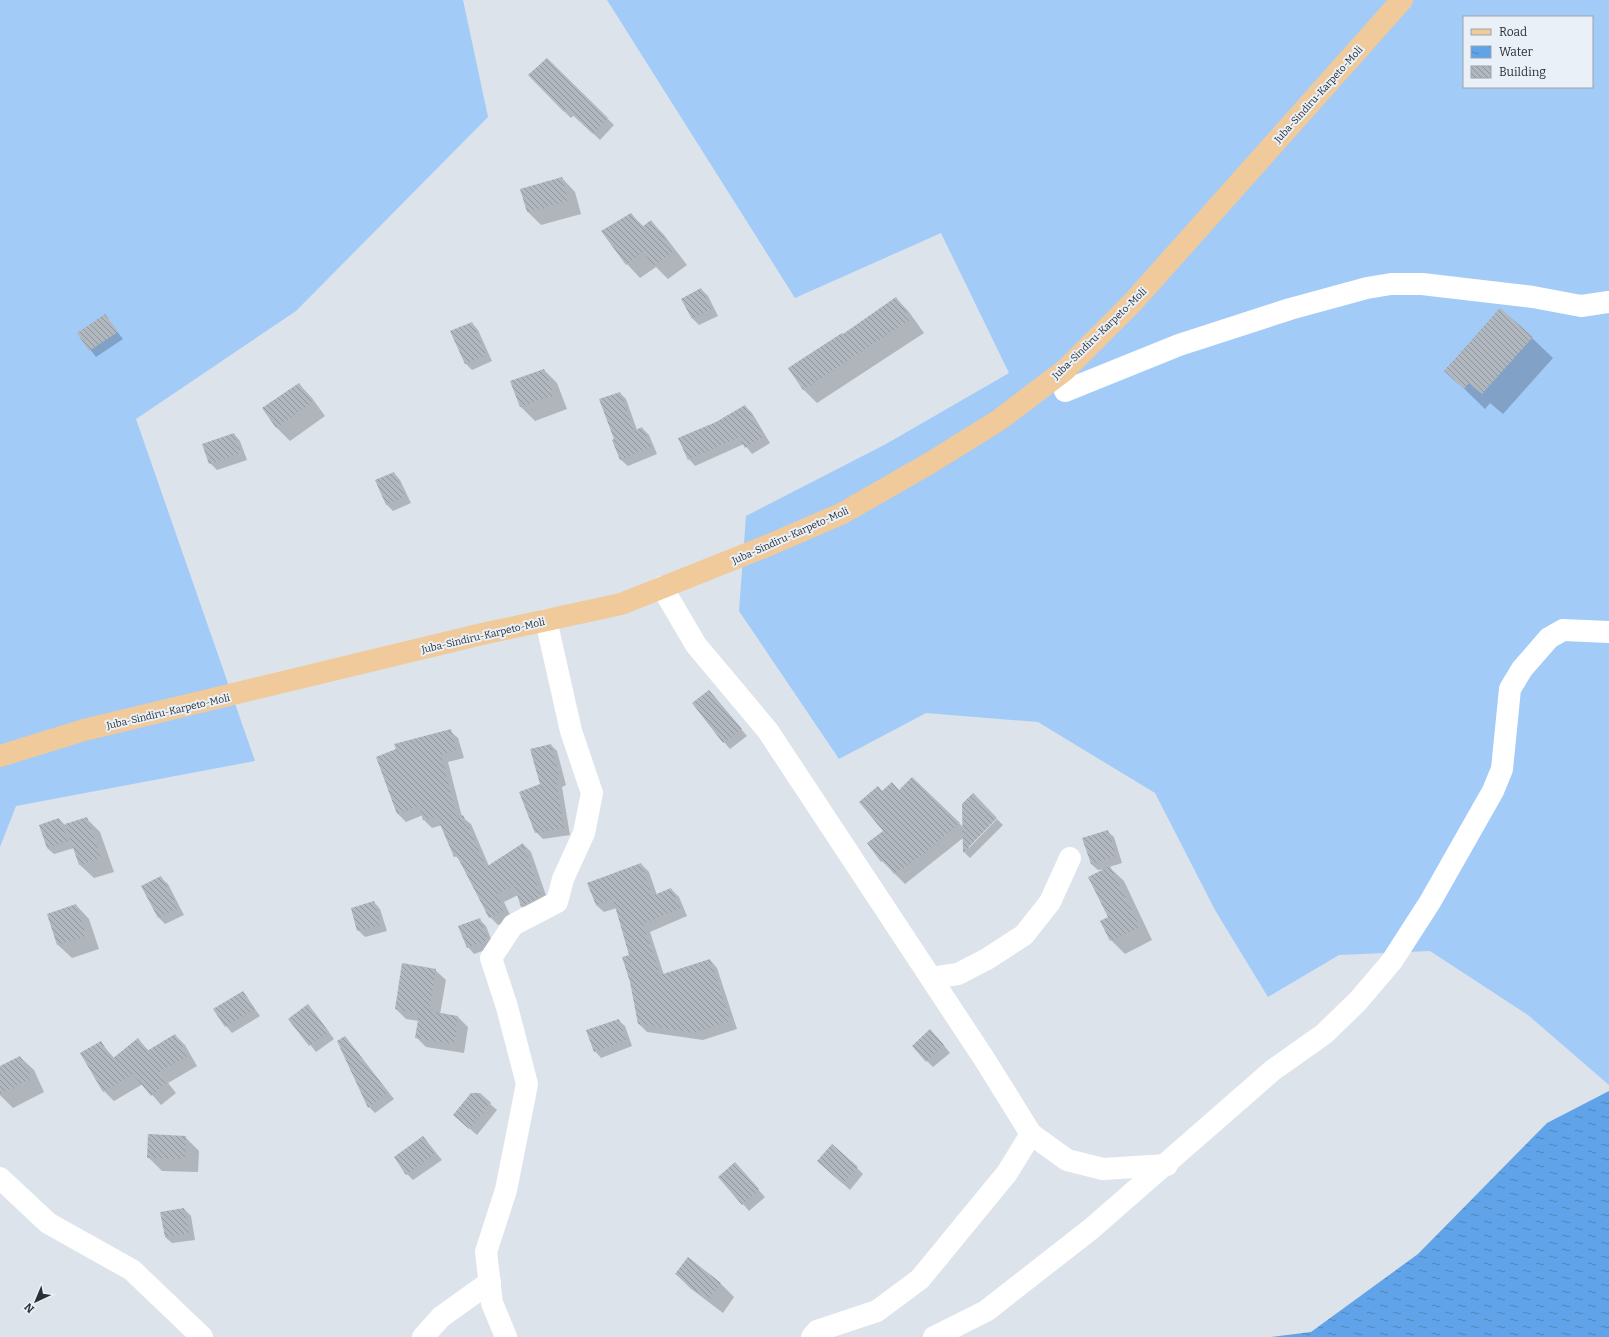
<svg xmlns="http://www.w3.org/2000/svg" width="1609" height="1337" font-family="Bitter,serif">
<defs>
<pattern id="water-ripples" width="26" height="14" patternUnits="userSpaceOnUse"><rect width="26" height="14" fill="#60a3e8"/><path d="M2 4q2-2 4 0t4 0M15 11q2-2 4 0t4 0" fill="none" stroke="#4f85bd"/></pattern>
<pattern id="building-back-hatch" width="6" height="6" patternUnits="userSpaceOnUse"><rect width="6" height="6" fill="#b0b7bf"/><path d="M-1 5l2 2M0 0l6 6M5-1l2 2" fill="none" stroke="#8f959c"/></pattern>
</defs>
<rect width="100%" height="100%" fill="#dce3eb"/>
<g fill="#a2cbf8" fill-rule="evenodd">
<path d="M0,0H463L488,117L296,311L136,419L255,761L16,806L0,847Z"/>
<path d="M607,0H1609V1085L1528,1015L1430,951L1339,955L1268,997L1215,910L1155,793L1038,722L926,713L839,759L739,611L746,516L886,444L1009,373L941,233L795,298ZM1464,17H1592V87H1464Z"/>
</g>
<path fill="url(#water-ripples)" d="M1609,1091V1337H1271L1311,1332L1418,1254L1547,1123Z"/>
<g fill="#0003">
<path d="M547,59L614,125L600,140L574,115L571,118L564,111Z"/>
<path d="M562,178L575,192L581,214L541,225L527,211Z"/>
<path d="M631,214L644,227L651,221L664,235L687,265L668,279L656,267L640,278L627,264Z"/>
<path d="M701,289L708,296L718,316L699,325L693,319L682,299Z"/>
<path d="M896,298L909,312L924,333L817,403L804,390L790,368L843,335Z"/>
<path d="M105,316L123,339L96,357L78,334Z"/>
<path d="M472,323L478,330L492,361L472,370L466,364L451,332Z"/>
<path d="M1532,338L1553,358L1503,414L1490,403L1485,409L1446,371Z"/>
<path d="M544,370L557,383L567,409L535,421L521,407L512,381Z"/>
<path d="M299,384L312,398L325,416L290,441L276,427Z"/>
<path d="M620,393L626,399L637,430L642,428L649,435L657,454L628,466L621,460L613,441L615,440Z"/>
<path d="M745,406L752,413L770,443L752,454L744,444L695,466L689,459L717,423Z"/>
<path d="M234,434L240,441L247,460L217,470L210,463Z"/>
<path d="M394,473L400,480L411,503L393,511L386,504Z"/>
<path d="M709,691L747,736L730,749L724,742Z"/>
<path d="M450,731L458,738L464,758L448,762L462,817L471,824L489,866L523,844L531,852L549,904L530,914L522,906L518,895L504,902L512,919L498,925L490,917L461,862L455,855L442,825L432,828L424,820L423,815L406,822L398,814L377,758Z"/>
<path d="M551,745L557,751L566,785L562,787L570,835L543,839L536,832L541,784Z"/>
<path d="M912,778L963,827L969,848L997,819L1003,825L970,858L964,852L963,838L905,884L882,861L869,843L885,832L882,792L900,791Z"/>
<path d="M86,818L100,832L114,872L94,878L80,865L74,848L54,854L47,848L59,819L65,825Z"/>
<path d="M1107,831L1114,837L1122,863L1109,867L1124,881L1152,940L1125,954L1111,940L1107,869L1098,870L1091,864Z"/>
<path d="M641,864L649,872L657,895L671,889L679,897L687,916L650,932L664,975L710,960L717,968L737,1029L703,1040L647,1032L638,1023L631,955L617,908L604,912L596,905Z"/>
<path d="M161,878L168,884L184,915L165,924L159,918Z"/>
<path d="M374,902L380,909L387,931L365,937L358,930Z"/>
<path d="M76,905L89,919L99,949L72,958L58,945Z"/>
<path d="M479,919L486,926L494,947L474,954L468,947Z"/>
<path d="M435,970L446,980L440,1014L458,1017L468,1027L464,1053L426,1047L416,1037L419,1021L406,1019L396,1009Z"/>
<path d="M243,992L260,1016L232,1033L226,1026Z"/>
<path d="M314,1012L334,1039L316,1052L290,1019Z"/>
<path d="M618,1020L625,1026L632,1046L601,1058L595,1051Z"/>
<path d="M175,1035L185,1045L197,1066L168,1083L176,1093L161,1105L143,1084L114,1101L104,1091L100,1042L114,1058L138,1039L149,1051Z"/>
<path d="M937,1037L950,1053L933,1067L927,1061Z"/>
<path d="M351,1044L394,1099L375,1113L369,1107Z"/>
<path d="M20,1057L34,1070L44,1092L13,1108L0,1095V1067Z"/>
<path d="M479,1094L497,1110L477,1135L461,1121Z"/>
<path d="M185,1137L199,1151L198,1172L162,1171L148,1157Z"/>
<path d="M423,1137L442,1160L413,1180L407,1174Z"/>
<path d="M825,1167L857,1168L863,1174L850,1190Z"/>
<path d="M741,1170L765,1197L749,1211L743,1204Z"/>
<path d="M184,1209L191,1216L195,1240L172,1243L165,1237Z"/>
<path d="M688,1259L721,1284L734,1297L723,1313L690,1288L676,1274Z"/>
</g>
<g fill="url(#building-back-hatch)">
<path d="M547,58L608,118L593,134L566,109L564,112L528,75Z"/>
<path d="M562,177L568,201L527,212L520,189Z"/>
<path d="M631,213L642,227L651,220L674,251L654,266L643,252L626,265L601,231Z"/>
<path d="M701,288L712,309L692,319L681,299Z"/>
<path d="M896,297L911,319L803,390L788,368L842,333L843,334Z"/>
<path d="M1500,308L1533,337L1482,394L1469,383L1464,389L1444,371Z"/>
<path d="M105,314L118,332L89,351L77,333Z"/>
<path d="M472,322L486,355L465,364L450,331Z"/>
<path d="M544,369L554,395L520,407L510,381Z"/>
<path d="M299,383L312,402L276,428L262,408Z"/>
<path d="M620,392L634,431L642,427L651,447L620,460L612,440L614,439L599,399Z"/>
<path d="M745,405L764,436L745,448L739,437L688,460L678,438L716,422Z"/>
<path d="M234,433L241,453L209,464L202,444Z"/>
<path d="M394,472L405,496L386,505L375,480Z"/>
<path d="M709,690L742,729L723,743L692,703Z"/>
<path d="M451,729L456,750L441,755L457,818L463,815L486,867L523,843L541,896L521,907L514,885L497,894L504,911L489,918L457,856L454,857L437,817L423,820L419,806L397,814L376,757L396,749L394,744Z"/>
<path d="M551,744L560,779L556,780L564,828L535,833L519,792L540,784L530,749Z"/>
<path d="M912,777L960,823L918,858L894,874L883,860L881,862L867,843L883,831L859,802L878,786L882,791L892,782L899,790Z"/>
<path d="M973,793L997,818L963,853L962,804Z"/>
<path d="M87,817L101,858L79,865L65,824Z"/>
<path d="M59,818L68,841L47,848L39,825Z"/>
<path d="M1108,830L1116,856L1091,864L1082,838Z"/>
<path d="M641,863L652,896L671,888L680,908L643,924L660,975L710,959L730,1021L694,1033L638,1024L630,982L622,957L629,955L613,899L596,905L587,883Z"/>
<path d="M1110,866L1140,927L1110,941L1100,921L1108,917L1088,877Z"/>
<path d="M161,876L178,908L158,918L141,886Z"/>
<path d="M374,901L381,925L357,931L351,908Z"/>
<path d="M76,904L86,936L57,945L47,914Z"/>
<path d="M480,918L488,940L467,948L458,926Z"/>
<path d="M402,963L436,969L429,1011L458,1016L454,1044L415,1038L419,1014L395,1009Z"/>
<path d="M243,991L255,1009L225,1027L213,1009Z"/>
<path d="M308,1004L329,1032L309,1046L288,1019Z"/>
<path d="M619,1019L626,1040L594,1052L586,1030Z"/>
<path d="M930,1029L944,1045L926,1062L912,1046Z"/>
<path d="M175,1034L188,1056L159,1072L167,1082L151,1096L133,1074L103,1092L80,1053L101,1041L112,1059L138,1038L147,1051Z"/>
<path d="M345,1036L388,1092L368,1108L337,1041Z"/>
<path d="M20,1056L32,1078L0,1094V1066Z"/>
<path d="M471,1093H480L491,1103L469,1129L453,1115Z"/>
<path d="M148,1134L186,1136L185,1159L147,1158Z"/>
<path d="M423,1136L436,1153L406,1175L394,1157Z"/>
<path d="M832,1144L858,1167L843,1184L817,1161Z"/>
<path d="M735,1162L759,1189L742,1205L718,1177Z"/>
<path d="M184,1208L189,1233L165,1237L160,1212Z"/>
<path d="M688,1257L721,1283L708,1300L675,1274Z"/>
</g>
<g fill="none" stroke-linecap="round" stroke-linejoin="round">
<g stroke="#fff" stroke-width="22">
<path d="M1065,391L1179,345L1290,309L1367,288L1391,284H1422L1533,297L1581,306L1609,302"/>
<path d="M662,587L696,645L768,731L985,1060L1031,1134L1067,1160L1103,1169L1167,1165"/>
<path d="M931,978L958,974L987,959L1024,935L1050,902L1070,858"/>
<path d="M0,1178L48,1223L132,1270L202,1337"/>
<path d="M423,1337L441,1317L490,1282"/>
<path d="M506,1337L492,1303L486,1252L506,1190L527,1084L507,1007L491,958L513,925L557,902L563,879L584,833L592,793L571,731L546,620"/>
<path d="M812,1337L817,1331L877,1311L920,1279L1007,1173L1031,1134"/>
<path d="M934,1337L986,1311L1091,1229L1273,1070L1324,1034L1358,1001L1392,961L1430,902L1493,791L1502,769L1510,689L1522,669L1549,638L1563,630L1609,632"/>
</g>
<path stroke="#f0ca9a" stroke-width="22" d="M0,756L84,730L482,634L621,604L769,545L841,514L930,463L999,420L1065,370L1133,302L1402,0"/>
</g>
<g text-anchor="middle" stroke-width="4" stroke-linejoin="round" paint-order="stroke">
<g font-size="10" fill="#2c2f32" stroke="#e9f0f8">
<text transform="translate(1318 94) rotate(-48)" y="4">Juba-Sindiru-Karpeto-Moli</text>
<text transform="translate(1099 333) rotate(-44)" y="4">Juba-Sindiru-Karpeto-Moli</text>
<text transform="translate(790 535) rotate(-24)" y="4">Juba-Sindiru-Karpeto-Moli</text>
<text transform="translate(483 635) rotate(-13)" y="4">Juba-Sindiru-Karpeto-Moli</text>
<text transform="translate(168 711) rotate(-13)" y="4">Juba-Sindiru-Karpeto-Moli</text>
</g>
</g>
<rect x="1463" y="16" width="130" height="72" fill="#e9f0f8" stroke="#9da3a9"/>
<rect x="1471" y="29" width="20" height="6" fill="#f0ca9a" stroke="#9da3a9"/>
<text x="1499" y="36" font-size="12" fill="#2c2f32">Road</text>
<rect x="1471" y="46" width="20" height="12" fill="url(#water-ripples)" stroke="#9da3a9"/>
<text x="1499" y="56" font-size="12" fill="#2c2f32">Water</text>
<rect x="1471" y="66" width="20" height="12" fill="url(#building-back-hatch)" stroke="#9da3a9"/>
<text x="1499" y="76" font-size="12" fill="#2c2f32">Building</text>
<g transform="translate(36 1301) rotate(224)" stroke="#e9f0f8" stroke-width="3" paint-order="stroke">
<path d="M0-3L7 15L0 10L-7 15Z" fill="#2c2f32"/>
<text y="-6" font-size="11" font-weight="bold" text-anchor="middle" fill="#2c2f32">N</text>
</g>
</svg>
